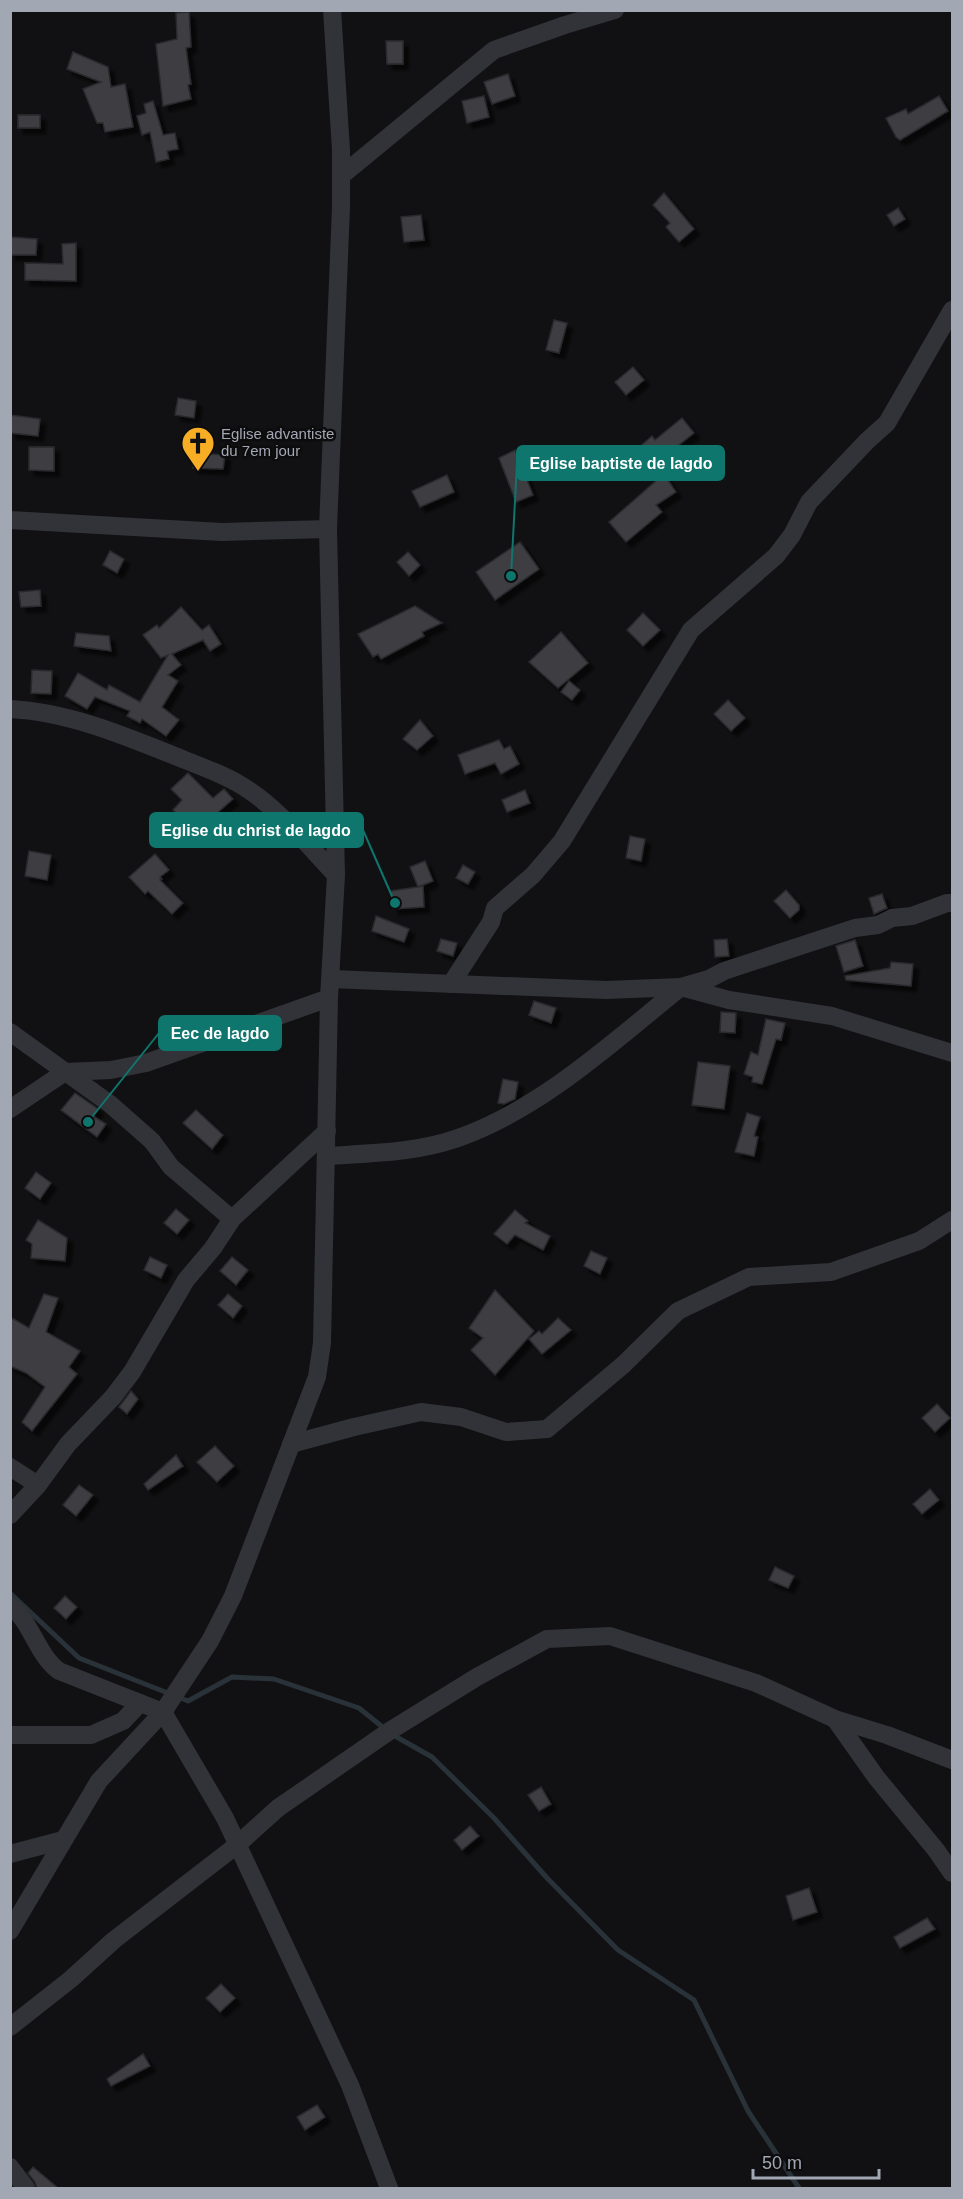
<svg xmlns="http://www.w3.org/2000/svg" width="963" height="2199" font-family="Arial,sans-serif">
<defs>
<filter id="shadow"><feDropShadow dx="5.5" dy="5.5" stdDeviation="1.5" flood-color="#0009"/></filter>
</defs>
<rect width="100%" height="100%" fill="#111113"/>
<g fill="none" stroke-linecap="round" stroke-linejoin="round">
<g stroke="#293238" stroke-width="5">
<path d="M10,1593L79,1658L188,1701L232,1677L274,1679L359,1708L385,1729"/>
<path d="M393,1735L432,1757L494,1818L547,1878L618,1950L694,2000L748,2111L799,2188"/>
</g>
</g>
<g fill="#3d3e43" stroke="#2b2b2f" stroke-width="1.5" filter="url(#shadow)">
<path d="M189,12L191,47L186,48L191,84L188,85L191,99L163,106L156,44L177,39L176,13Z"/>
<path d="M386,41H403V64H387Z"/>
<path d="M73,52L108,67L111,87L125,84L133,127L105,132L103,123H97L83,89L101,82L67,69Z"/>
<path d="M508,74L515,96L492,104L484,82Z"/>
<path d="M484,96L489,117L467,123L462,101Z"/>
<path d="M939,96L948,111L900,140L896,137L886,118L906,109L908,114Z"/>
<path d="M153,101L163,135L175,133L178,149L167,151L169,159L156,162L150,132L142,135L137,116L146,113L144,104Z"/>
<rect x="18" y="115" width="22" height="13"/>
<path d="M664,193L694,229L679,242L666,227L670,223L653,205Z"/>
<path d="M898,208L905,219L894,226L887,215Z"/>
<path d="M421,215L424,240L404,242L401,217Z"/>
<path d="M10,237L37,239L36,255H10Z"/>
<path d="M76,243V281L25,280V263L63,264L62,244Z"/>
<path d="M554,320L567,323L559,353L546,350Z"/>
<path d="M633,367L644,380L626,395L615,382Z"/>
<path d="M178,398L196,401L194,418L175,415Z"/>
<path d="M10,415L40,419L38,436L10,433Z"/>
<path d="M682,418L694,433L650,468L636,450L652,436L655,440Z"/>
<path d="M29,447H54V471L29,470Z"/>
<path d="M515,450L533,495L516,502L499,458Z"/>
<path d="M194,453L225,455L223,469L193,468Z"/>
<path d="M664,474L676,492L656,505L662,512L626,542L609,522Z"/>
<path d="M447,475L454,492L420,507L412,491Z"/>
<path d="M520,542L539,569L495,600L476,572Z"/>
<path d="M110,551L124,559L117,573L103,565Z"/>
<path d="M408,552L420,565L409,576L397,562Z"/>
<path d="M40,590L41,606L21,607L19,592Z"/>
<path d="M415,606L442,623L422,632L424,636L381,659L378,654L373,657L358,634Z"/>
<path d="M181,607L202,630L209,625L221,644L210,651L203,640L172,654L181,665L168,675L178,681L162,707L179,720L166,736L142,719L140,723L127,716L130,711L95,697L87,709L65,696L78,673L107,690L109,685L140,702L168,655L161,658L143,635L157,625L159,628Z"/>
<path d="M643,613L660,630L643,646L627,630Z"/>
<path d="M561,632L588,663L558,688L529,662Z"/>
<path d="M76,633L109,636L111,651L74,646Z"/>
<path d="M32,670L52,671L51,694L31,693Z"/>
<path d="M569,681L580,690L572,700L561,692Z"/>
<path d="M728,700L745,718L731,731L714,714Z"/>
<path d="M420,720L433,736L417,750L403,739Z"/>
<path d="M499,740L504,749L510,746L519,764L501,774L495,763L465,774L458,755Z"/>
<path d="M188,773L213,798L224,789L233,799L192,835L181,825L185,821L173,810L182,800L171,789Z"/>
<path d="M525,790L530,803L507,812L502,800Z"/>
<path d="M630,836L645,839L641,861L626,858Z"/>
<path d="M29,851L51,855L47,880L25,876Z"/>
<path d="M155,854L169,870L160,877L162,879L160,880L183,903L172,914L148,891L145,894L129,877Z"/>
<path d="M425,861L433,881L418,887L423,886L424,907L393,909L391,891L418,887L410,867Z"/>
<path d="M463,865L475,872L468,884L456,878Z"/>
<path d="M786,890L799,905V910L790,918L774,901Z"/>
<path d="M882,894L887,908L874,914L869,898Z"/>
<path d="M376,916L409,929L404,942L372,931Z"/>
<path d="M441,939L457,943L453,956L437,951Z"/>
<path d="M727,939L729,956L715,957L714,940Z"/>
<path d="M855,940L863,966L844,972L836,946Z"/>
<path d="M891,962L913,964L911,986L846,980L845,976L890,968Z"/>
<path d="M534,1001L556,1008L551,1023L529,1015Z"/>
<path d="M721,1012L736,1013L735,1033L720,1032Z"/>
<path d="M766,1019L785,1023L781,1040L776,1039L762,1084L752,1082L753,1077L744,1074L751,1052L758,1055Z"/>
<path d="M698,1062L730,1066L724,1109L692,1105Z"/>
<path d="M503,1079L518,1082L515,1099L504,1104L498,1103Z"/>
<path d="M75,1093L98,1109L93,1116L106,1124L97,1137L61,1110Z"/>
<path d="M196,1110L223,1135L212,1149L183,1123Z"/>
<path d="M747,1113L760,1117L754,1136L758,1137L754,1156L735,1152Z"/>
<path d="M36,1172L51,1183L40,1199L25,1188Z"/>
<path d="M176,1209L189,1220L177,1234L164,1223Z"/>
<path d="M515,1210L528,1221L525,1223L550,1236L543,1250L515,1235L507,1244L494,1234Z"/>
<path d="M38,1220L67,1238L65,1261L31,1258L32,1244L26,1240Z"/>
<path d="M591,1251L607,1258L600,1274L584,1266Z"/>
<path d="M150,1257L167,1265L161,1278L144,1270Z"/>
<path d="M232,1257L248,1270L236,1285L220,1271Z"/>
<path d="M495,1290L534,1331L495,1375L471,1350L483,1338L469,1328Z"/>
<path d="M44,1294L58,1298L46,1332L80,1351L69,1367L77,1374L32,1431L22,1422L45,1387L26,1373L10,1366V1317L29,1328Z"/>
<path d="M228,1294L242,1306L233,1318L218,1305Z"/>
<path d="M558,1318L571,1330L542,1354L529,1339L539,1331L542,1334Z"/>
<path d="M131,1391L138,1399L127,1414L119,1407Z"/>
<path d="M937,1404L950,1418L935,1432L922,1418Z"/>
<path d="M215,1446L234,1466L217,1482L197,1462Z"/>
<path d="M176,1455L183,1466L148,1490L144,1484Z"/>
<path d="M79,1485L93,1495L76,1516L63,1505Z"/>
<path d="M930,1489L939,1500L922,1514L913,1504Z"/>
<path d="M775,1567L794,1576L788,1588L769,1580Z"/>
<path d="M65,1596L77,1607L66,1619L54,1608Z"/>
<path d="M541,1787L551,1804L539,1811L528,1795Z"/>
<path d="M470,1826L479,1836L462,1850L454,1840Z"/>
<path d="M809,1888L817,1912L793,1920L786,1896Z"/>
<path d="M927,1918L935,1929L900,1948L894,1937Z"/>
<path d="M221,1984L235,1998L220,2012L206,1998Z"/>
<path d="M143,2054L150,2066L111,2086L107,2079Z"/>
<path d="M317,2105L325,2117L305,2130L297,2117Z"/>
<path d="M33,2167L58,2188H37L35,2182L28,2173Z"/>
</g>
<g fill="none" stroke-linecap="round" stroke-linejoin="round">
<g stroke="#323338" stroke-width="18">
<path d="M341,176L494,50L565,25L615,10"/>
<path d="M10,520L222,532L328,529"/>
<path d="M10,709C71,712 130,738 185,760C207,769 228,776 247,789C281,811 308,846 336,875"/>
<path d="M331,979L606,990L681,987L709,979L724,971L855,928L878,925L892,918L912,916L947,903H952"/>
<path d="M451,984L491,922L495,908L533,875L562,841L691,630L776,556L792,535L809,502L867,441L887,423L952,310"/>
<path d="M681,987L729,1000L832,1016L952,1053"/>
<path d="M10,1032L110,1104L152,1141L171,1167L232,1219"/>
<path d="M10,1109L65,1072L111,1070L146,1063L329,998"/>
<path d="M326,1156C370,1153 416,1153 458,1138C541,1109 613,1042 681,987"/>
<path d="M291,1444L354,1427L421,1412L461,1417L506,1432L547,1429L623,1365L678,1311L749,1277L831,1272L919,1241L952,1220"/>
<path d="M10,1467L38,1485"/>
<path d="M10,1515L38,1485L68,1444L113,1397L132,1372L186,1280L213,1248L232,1219L327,1131"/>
<path d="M10,1605C32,1623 37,1655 59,1671L163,1712L225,1818L350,2085L389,2188"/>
<path d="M835,1719L876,1777L936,1850L952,1873"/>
<path d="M10,1735H91L123,1721L140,1703"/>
<path d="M10,1854L63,1840"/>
<path d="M10,1931L99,1781L163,1712L210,1641L233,1596L317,1377L322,1343L329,998L336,875L328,529L341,207V150L332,10"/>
<path d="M10,2027L71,1979L114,1940L237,1845L278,1808L388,1732L477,1677L547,1639L610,1636L756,1683L835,1719L887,1735L952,1760"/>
<path d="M10,2167L26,2188"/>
</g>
</g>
<defs>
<symbol id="church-pin" viewBox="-11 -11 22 30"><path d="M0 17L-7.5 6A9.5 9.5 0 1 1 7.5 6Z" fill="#f7ad24" stroke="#0c0c0d"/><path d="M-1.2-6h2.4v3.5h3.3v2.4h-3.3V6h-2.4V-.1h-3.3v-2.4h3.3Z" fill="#111"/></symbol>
</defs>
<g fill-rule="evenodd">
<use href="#church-pin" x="179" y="424" width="38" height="52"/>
</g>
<g text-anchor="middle" stroke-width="5" stroke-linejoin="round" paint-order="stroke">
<g font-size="15" fill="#a2a7b4" stroke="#0c0c0d" text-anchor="start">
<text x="221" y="439">Eglise advantiste<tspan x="221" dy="17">du 7em jour</tspan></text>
</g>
</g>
<path fill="none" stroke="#0f766e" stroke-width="2" d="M511 576L517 463M395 903L363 830M88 1122L159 1033"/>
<g fill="#0f766e" stroke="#0c0c0d" stroke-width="2">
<circle cx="511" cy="576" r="6"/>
<circle cx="395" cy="903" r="6"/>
<circle cx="88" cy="1122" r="6"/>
</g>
<g fill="#0f766e" stroke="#0f766e" stroke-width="2">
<rect x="517" y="446" width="207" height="34" rx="6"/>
<rect x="150" y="813" width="213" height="34" rx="6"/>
<rect x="159" y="1016" width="122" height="34" rx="6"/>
</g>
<g font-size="16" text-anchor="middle" font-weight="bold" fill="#fff">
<text x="621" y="469">Eglise baptiste de lagdo</text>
<text x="256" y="836">Eglise du christ de lagdo</text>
<text x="220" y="1039">Eec de lagdo</text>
</g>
<rect width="963" height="2199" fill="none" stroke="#a2a7b4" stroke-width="24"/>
<path d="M753 2169v9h126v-9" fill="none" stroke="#a2a7b4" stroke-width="3"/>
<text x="762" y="2169" font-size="18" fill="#a2a7b4" stroke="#0c0c0d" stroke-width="4.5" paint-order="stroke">50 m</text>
</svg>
